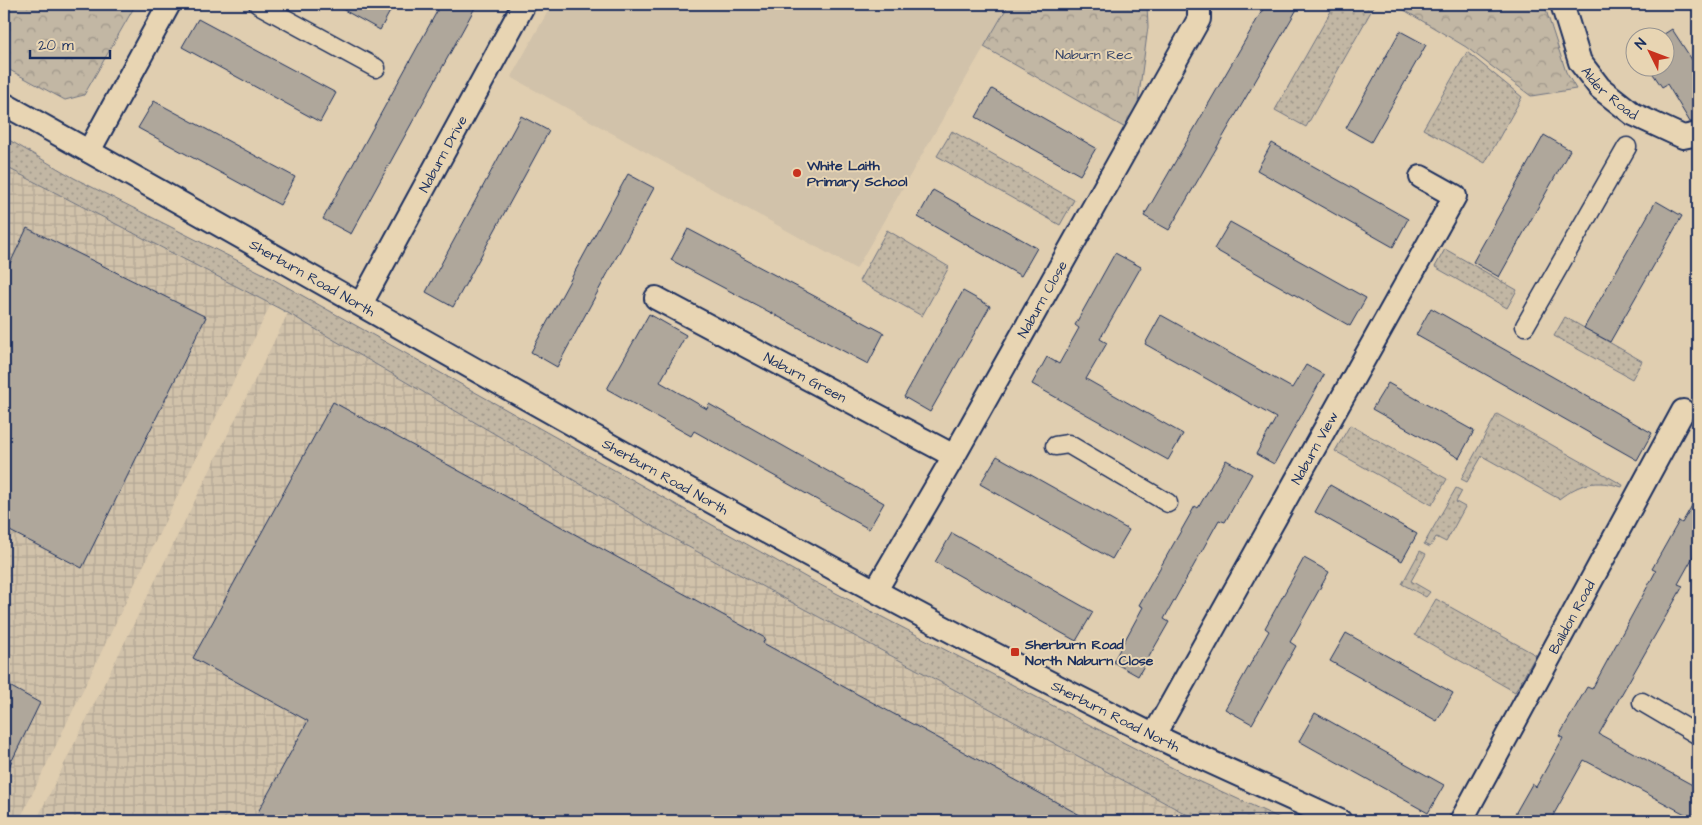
<svg xmlns="http://www.w3.org/2000/svg" width="1702" height="825" font-family="'Architects Daughter',sans-serif">
<defs>
<pattern id="industrial-grid" width="8" height="8" patternUnits="userSpaceOnUse" patternTransform="scale(1.25)"><rect width="8" height="8" fill="#d1c2aa"/><path d="M0 4h8M4 0v8" fill="none" stroke="#b3a795"/></pattern>
<pattern id="grass-dots" width="8" height="8" patternUnits="userSpaceOnUse" patternTransform="scale(1.25)"><rect width="8" height="8" fill="#c2b7a4"/><path d="M2 2h.1M6 6h.1" fill="none" stroke="#9d9589" stroke-width="1.8" stroke-linecap="round"/></pattern>
<pattern id="park-crowns" width="20" height="18" patternUnits="userSpaceOnUse" patternTransform="scale(1.25)"><rect width="20" height="18" fill="#c2b7a4"/><path d="M2 6a3 3 0 1 1 6 0M12 15a3 3 0 1 1 6 0" fill="none" stroke="#9d9589"/></pattern>
</defs>
<rect width="100%" height="100%" fill="#e0ceb0"/>
<filter id="ink" filterUnits="userSpaceOnUse"><feTurbulence type="fractalNoise" baseFrequency=".02" numOctaves="2"/><feDisplacementMap in="SourceGraphic" scale="10" xChannelSelector="R" yChannelSelector="G"/><feConvolveMatrix kernelMatrix="1 2 1 2 8 2 1 2 1" color-interpolation-filters="sRGB"/></filter>
<g filter="url(#ink)">
<path fill="#d1c2aa" d="M552,4H1009L856,269L511,77Z"/>
<g fill="url(#industrial-grid)">
<path d="M4,166L271,304L19,821H4Z"/>
<path d="M288,313L683,544L1199,821H36Z"/>
</g>
<g fill="url(#grass-dots)" stroke="#6e7381">
<path d="M1335,4H1370L1374,6L1306,127L1275,110Z"/>
<path d="M1467,52L1522,97L1485,163L1423,129Z"/>
<path d="M952,131L1074,200L1060,225L937,156Z"/>
<path d="M4,137L74,178L262,273L809,579L1192,778L1286,821H1199L683,544L288,313L4,166Z"/>
<path d="M887,230L949,267L922,316L859,281Z"/>
<path d="M1445,249L1517,290L1507,308L1435,267Z"/>
<path d="M1565,317L1642,361L1632,379L1554,336Z"/>
<path d="M1497,414L1623,485L1622,487C1596,479 1580,483 1559,499L1482,456L1467,482L1461,479Z"/>
<path d="M1350,425L1447,479L1432,505L1335,451Z"/>
<path d="M1456,488L1462,491L1456,502L1465,507L1446,542L1436,537L1430,547L1424,544Z"/>
<path d="M1420,551L1426,554L1411,581L1430,592L1426,597L1402,584Z"/>
<path d="M1436,599L1536,655L1515,692L1415,635Z"/>
</g>
<g fill="url(#park-crowns)" stroke="#6e7381">
<path d="M4,4H136L84,95L65,100L4,67Z"/>
<path d="M1009,4H1147L1148,27L1134,133L984,47Z"/>
<path d="M1394,4H1544L1566,72L1576,89L1531,96L1466,47Z"/>
</g>
<g fill="#afa79b" stroke="#1b2f5e">
<path d="M333,4H394L380,30Z"/>
<path d="M441,4H477L351,234L323,219Z"/>
<path d="M1266,4H1300L1169,230L1144,216Z"/>
<path d="M198,19L336,93L320,122L182,47Z"/>
<path d="M1672,29L1698,69V121L1690,122L1667,84L1662,87L1649,68H1664V38H1658Z"/>
<path d="M1400,31L1426,45L1371,142L1346,128Z"/>
<path d="M992,89L1096,148L1080,175L976,117Z"/>
<path d="M154,101L295,177L280,205L138,128Z"/>
<path d="M521,116L549,131L453,307L426,292Z"/>
<path d="M1544,135L1570,150L1499,277L1473,262Z"/>
<path d="M1272,143L1408,219L1393,247L1257,170Z"/>
<path d="M628,174L654,188L557,367L531,352Z"/>
<path d="M933,190L1037,248L1021,276L918,217Z"/>
<path d="M1656,201L1682,216L1610,342L1584,328Z"/>
<path d="M1230,222L1366,298L1350,326L1214,249Z"/>
<path d="M27,228L206,317L82,568L4,528V276Z"/>
<path d="M688,229L884,333L868,364L671,260Z"/>
<path d="M1115,253L1141,267L1100,339L1107,343L1086,379L1183,434L1168,460L1032,384L1047,357L1059,364L1079,328L1075,325Z"/>
<path d="M963,291L990,306L930,412L904,397Z"/>
<path d="M1431,308L1652,433L1637,460L1416,335Z"/>
<path d="M649,314L686,335L660,382L707,409L709,404L884,503L869,529L694,431L691,436L607,389Z"/>
<path d="M1161,315L1292,388L1306,365L1324,375L1274,464L1256,454L1276,418L1145,344Z"/>
<path d="M1388,383L1474,431L1459,458L1372,409Z"/>
<path d="M333,402L765,638L763,643L1091,821H274L258,812L308,721L193,658Z"/>
<path d="M997,456L1129,530L1112,559L980,484Z"/>
<path d="M1226,460L1252,474L1225,522L1219,520L1164,619L1169,622L1138,676L1113,662L1143,607L1139,605L1195,506L1198,508Z"/>
<path d="M1330,485L1417,534L1402,561L1315,512Z"/>
<path d="M1698,495V548L1678,584L1683,586L1599,734L1698,788V821L1584,760L1550,821H1511L1532,784L1536,787L1563,738L1559,736L1587,687L1592,689L1656,571L1652,569L1679,521L1682,523Z"/>
<path d="M952,533L1093,612L1076,641L935,562Z"/>
<path d="M1304,558L1329,572L1290,642L1296,646L1252,724L1225,709L1269,631L1265,628Z"/>
<path d="M1346,633L1453,693L1437,721L1330,661Z"/>
<path d="M4,683L40,703L4,777Z"/>
<path d="M1315,713L1444,785L1428,813L1299,741Z"/>
</g>
<g fill="none" stroke-linecap="round" stroke-linejoin="round">
<defs>
<g id="pedestrian">
<path d="M258,4L376,68"/>
<path d="M1525,326L1627,147"/>
<path d="M1055,446L1068,444L1168,503"/>
<path d="M1642,702L1698,735"/>
</g>
<g id="minor">
<path id="s1" d="M1562,4L1580,62L1600,88L1633,114L1683,137L1698,134"/>
<path id="s2" d="M4,104C386,316 762,540 1153,735C1215,765 1278,792 1340,821"/>
<path d="M89,151L169,4"/>
<path id="s3" d="M656,298L954,456"/>
<path id="s4" d="M361,304L524,4"/>
<path id="s5" d="M876,590L954,456L1199,19V4"/>
<path id="s6" d="M1154,735L1455,196L1421,177"/>
<path id="s7" d="M1461,821L1683,411"/>
</g>
</defs>
<use href="#pedestrian" stroke="#1b2f5e" stroke-width="21"/>
<use href="#minor" stroke="#1b2f5e" stroke-width="26"/>
<use href="#pedestrian" stroke="#e8d5b3" stroke-width="18"/>
<use href="#minor" stroke="#e8d5b3" stroke-width="22"/>
</g>
</g>
<g fill="#c8321e" stroke="#e8d5b3" stroke-width="2">
<circle cx="797" cy="173" r="5"/>
<rect x="1010" y="647" width="10" height="10" rx="2.5"/>
</g>
<g text-anchor="middle" stroke-width="4" stroke-linejoin="round" paint-order="stroke">
<g font-size="14" fill="#344368" stroke="#e8d5b3">
<text x="1094" y="59">Naburn Rec</text>
</g>
<g font-size="14" fill="#1b2f5e" stroke="#e8d5b3">
<text dy="5" stroke="none"><textPath href="#s1" startOffset="104">Alder Road</textPath></text>
<text dy="5" stroke="none"><textPath href="#s4" startOffset="171">Naburn Drive</textPath></text>
<text dy="5" stroke="none"><textPath href="#s2" startOffset="354">Sherburn Road North</textPath></text>
<text dy="5" stroke="none"><textPath href="#s5" startOffset="335">Naburn Close</textPath></text>
<text dy="5" stroke="none"><textPath href="#s3" startOffset="169">Naburn Green</textPath></text>
<text dy="5" stroke="none"><textPath href="#s6" startOffset="329">Naburn View</textPath></text>
<text dy="5" stroke="none"><textPath href="#s2" startOffset="759">Sherburn Road North</textPath></text>
<text dy="5" stroke="none"><textPath href="#s7" startOffset="232">Baildon Road</textPath></text>
<text dy="5" stroke="none"><textPath href="#s2" startOffset="1269">Sherburn Road North</textPath></text>
</g>
<g font-size="14" font-weight="bold" fill="#1b2f5e" stroke="#e8d5b3" text-anchor="start">
<text x="807" y="170">White Laith<tspan x="807" dy="16">Primary School</tspan></text>
<text x="1025" y="649">Sherburn Road<tspan x="1025" dy="16">North Naburn Close</tspan></text>
</g>
</g>
<rect width="1702" height="825" fill="none" stroke="#e8d5b3" stroke-width="20"/>
<rect x="10" y="10" width="1682" height="805" fill="none" stroke="#1b2f5e" stroke-width="2" filter="url(#ink)"/>
<g transform="translate(1650 52) rotate(312)"><circle r="24" fill="#e8d5b3" stroke="#969391"/>
<path d="M0-4L9 19L0 12L-9 19Z" fill="#c8321e"/>
<text y="-8" font-size="14" font-weight="bold" text-anchor="middle" fill="#1b2f5e">N</text>
</g>
<path d="M30 50v8h80v-8" fill="none" stroke="#1b2f5e" stroke-width="2.5"/>
<text x="38" y="50" font-size="15" fill="#1b2f5e" stroke="#e8d5b3" stroke-width="4" paint-order="stroke">20 m</text>
</svg>
